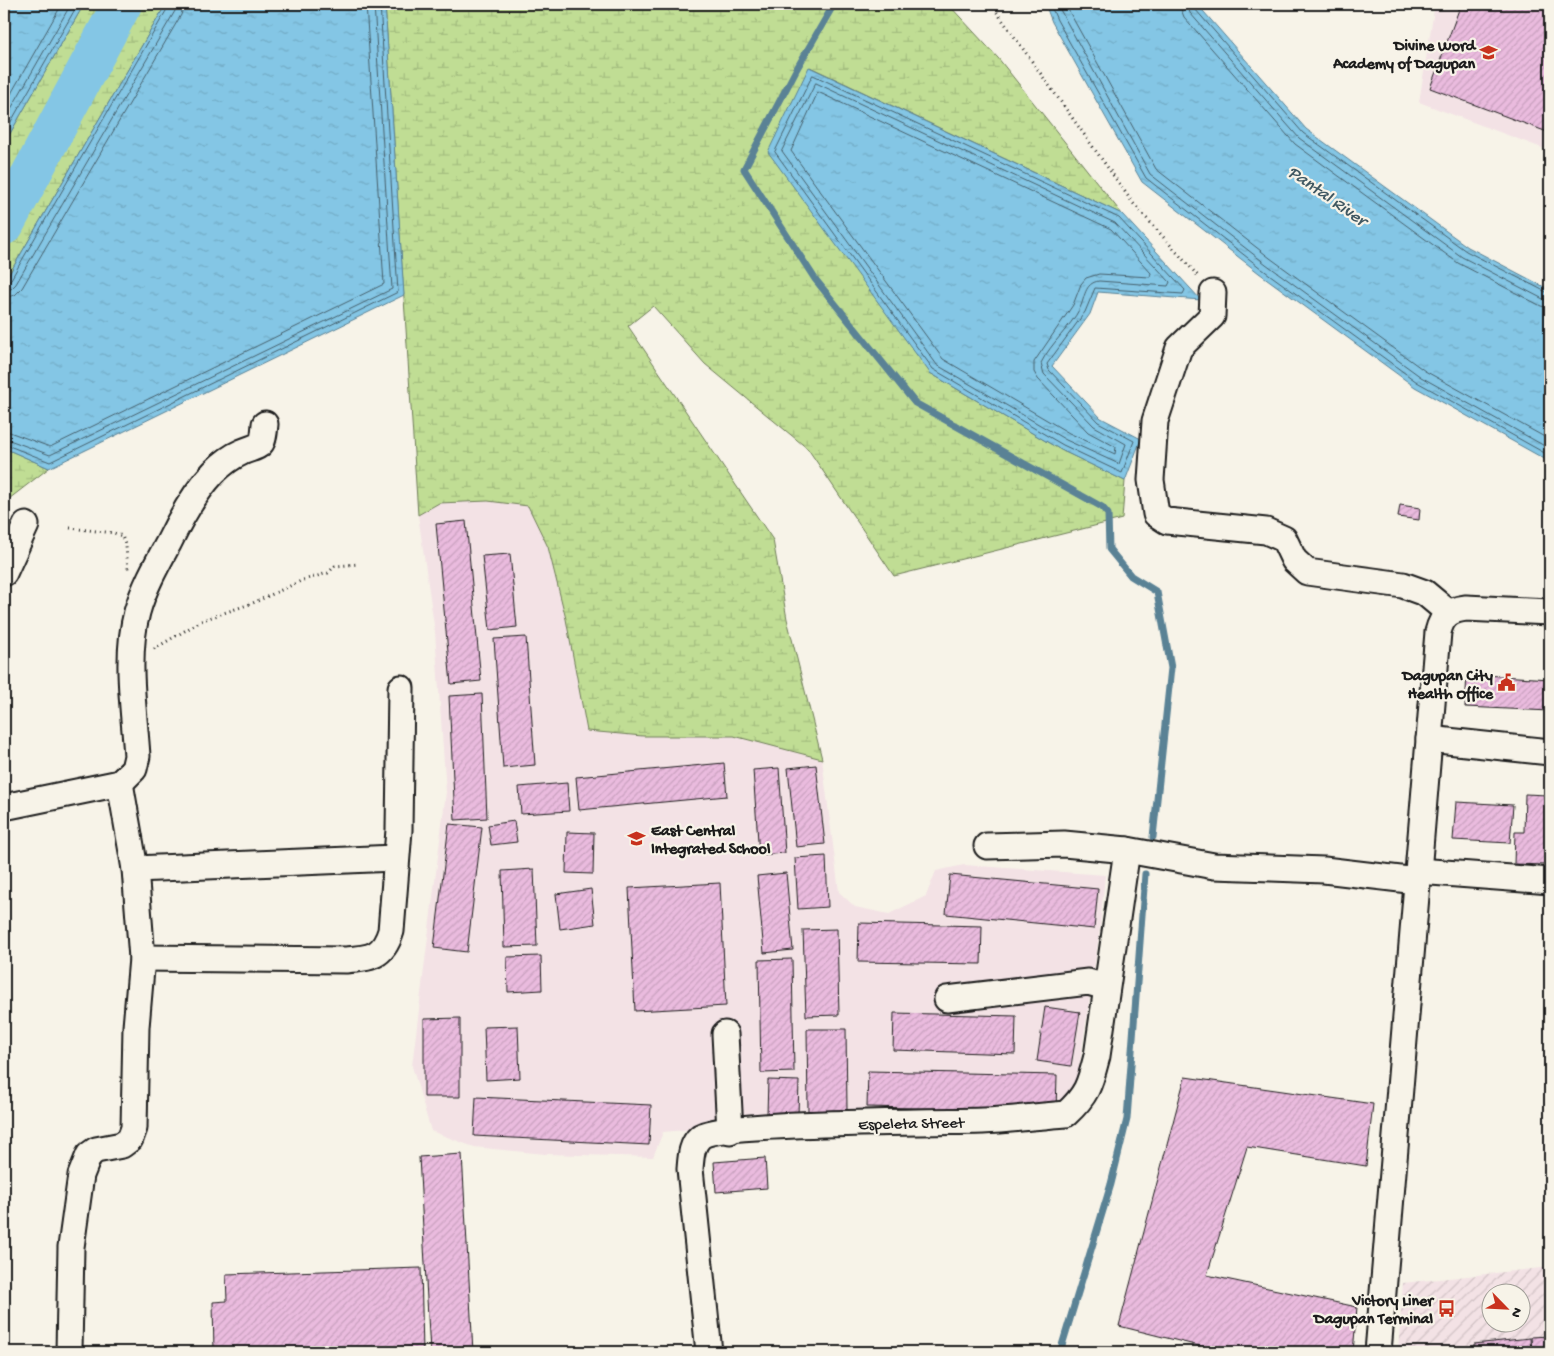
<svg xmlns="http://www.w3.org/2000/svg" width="1554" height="1356" font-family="'Gochi Hand',sans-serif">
<defs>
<pattern id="industrial-furrows" width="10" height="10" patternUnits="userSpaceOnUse" patternTransform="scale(1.25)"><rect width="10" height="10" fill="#f3e2e5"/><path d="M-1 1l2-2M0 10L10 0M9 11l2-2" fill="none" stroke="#d0c1c4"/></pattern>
<pattern id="wetland-marsh" width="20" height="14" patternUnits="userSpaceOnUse" patternTransform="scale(1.25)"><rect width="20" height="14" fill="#c0dd94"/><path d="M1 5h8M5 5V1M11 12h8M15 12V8" fill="none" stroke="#a4bd7f"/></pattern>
<pattern id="water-ripples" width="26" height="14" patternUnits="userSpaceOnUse" patternTransform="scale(1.25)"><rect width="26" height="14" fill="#84c6e5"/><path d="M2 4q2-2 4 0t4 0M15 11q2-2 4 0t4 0" fill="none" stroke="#71aac4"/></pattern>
<pattern id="building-hatch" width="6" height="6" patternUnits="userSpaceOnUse" patternTransform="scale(1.25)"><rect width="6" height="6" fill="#eabbde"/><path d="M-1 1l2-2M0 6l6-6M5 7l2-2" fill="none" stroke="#c8a0be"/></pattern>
</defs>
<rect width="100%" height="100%" fill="#f7f3e8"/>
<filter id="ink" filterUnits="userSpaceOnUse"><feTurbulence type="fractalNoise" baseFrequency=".02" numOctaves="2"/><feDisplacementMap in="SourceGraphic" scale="10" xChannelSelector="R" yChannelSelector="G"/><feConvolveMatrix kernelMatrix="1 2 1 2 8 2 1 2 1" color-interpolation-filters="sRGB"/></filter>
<g filter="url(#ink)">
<g fill="#f3e2e5">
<path d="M1435,4H1550V151L1419,102Z"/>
<path d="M488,501L528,506L548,547L566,619L587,731L643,736H734L822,759L839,892L855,907L889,914L926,896L936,871L964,865L1105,875L1099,936L1076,1088L1060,1114L783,1121L663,1132L653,1157L545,1154L474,1147L431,1131L412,1066L446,792L435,632L418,515L439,503Z"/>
</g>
<path fill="url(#industrial-furrows)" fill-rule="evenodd" d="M1550,1267V1352H1398L1403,1283ZM1492,1294H1522V1324H1492Z"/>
<g fill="url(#wetland-marsh)" stroke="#6e7c58">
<path d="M84,4H166L4,283V144Z"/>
<path d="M385,4H948L998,58L1122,214L810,67L930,373L1061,450L1125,481L1122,519L894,576L808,449L705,364L653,306L628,326L773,540L787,619L822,759L734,736H643L587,731L566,619L548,547L528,506L488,501L439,503L418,515Z"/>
<path d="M4,448L49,468L5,502L4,501Z"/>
</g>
<g fill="url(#water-ripples)" stroke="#5a8295">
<path d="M4,4H84L4,144Z"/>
<path d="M166,4H385L404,295L49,468L4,448V283Z"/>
<path d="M1045,4H1197L1306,129L1468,247L1550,290V462L1415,387L1259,273L1142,182L1052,22Z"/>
<path d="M809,67L1122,214L1201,300L1098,292L1090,314L1052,366L1101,418L1141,439L1125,481L1061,450L930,373L768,152Z"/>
</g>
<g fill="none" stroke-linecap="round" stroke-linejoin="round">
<g stroke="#46606c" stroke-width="1">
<path d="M1050,4L1057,20L1146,178L1262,269L1417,382L1550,456"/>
<path d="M1057,4L1150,174L1266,264L1421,377L1550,449"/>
<path d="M1065,4L1156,169L1270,258L1425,371L1550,440"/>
<path d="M1179,4L1184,17L1295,144L1458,263L1541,306L1550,308"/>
<path d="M1187,4L1190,13L1299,138L1462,257L1543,299L1550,300"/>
<path d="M1193,4L1195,9L1303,133L1466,251L1550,294"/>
<path d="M813,75L1119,218L1185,290L1183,294L1095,288L1085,312L1047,364L1049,370L1098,422L1134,441L1122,473L1063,445L933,369L775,152Z"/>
<path d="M816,83L1115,223L1170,282L1168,286L1099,281C1084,283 1085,298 1080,308C1070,328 1051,343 1041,363L1044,374L1094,426L1126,444L1119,464L1066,440L937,365L782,151Z"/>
<path d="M820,93L1111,229L1151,273L1150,277L1099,274L1086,278L1081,284L1073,305L1034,362V372L1038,379L1088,432L1116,447L1115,454L1069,433L943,359L791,151L817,94Z"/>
<path d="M4,106L62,4"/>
<path d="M4,121L71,4"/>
<path d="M4,134L78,4"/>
<path d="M4,284L10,281L170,4"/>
<path d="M4,290L11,289L16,284L175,11L176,4"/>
<path d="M4,298L15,295L22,288L181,15L184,4"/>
<path d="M4,430L50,447L384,284L366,4"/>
<path d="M4,438L50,455L392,289L374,4"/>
<path d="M4,444L50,462L398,292L380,4"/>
</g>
<g stroke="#5a8295" stroke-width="7">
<path d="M834,4L796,70L744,169L815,279L915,403L1102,507L1108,514L1109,549L1131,576L1157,592L1171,668L1153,837"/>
<path d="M1060,1352L1111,1184L1127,1119L1145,874"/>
</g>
<path stroke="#84c6e5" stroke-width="40" d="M4,225L122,4"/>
</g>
<g fill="url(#building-hatch)" stroke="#1c1c1c">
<path d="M1461,4L1550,5V133L1430,88Z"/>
<path d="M1400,505L1420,508L1419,520L1398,517Z"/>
<path d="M466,521L481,681L451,684L436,524Z"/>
<path d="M510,554L517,627L490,630L482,556Z"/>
<path d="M526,637L535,765L503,768L494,639Z"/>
<path d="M1467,674L1550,679V711L1465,707Z"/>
<path d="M482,694L487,818L455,820L449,696Z"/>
<path d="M724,763L727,796L579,810L576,777Z"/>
<path d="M816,765L825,844L796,847L788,768Z"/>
<path d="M779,768L785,853L759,855L753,770Z"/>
<path d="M567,783L569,811L521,814L519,787Z"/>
<path d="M1525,794L1547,795L1545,865L1514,864L1515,832H1524Z"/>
<path d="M1456,802L1513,805L1510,843L1453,840Z"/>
<path d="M514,821L517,842L491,845L488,825Z"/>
<path d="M449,824L482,827L467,952L434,948Z"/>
<path d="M567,832L594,833L593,874L566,873Z"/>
<path d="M826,856L828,907L798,909L795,858Z"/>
<path d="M534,869L537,946L504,947L502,871Z"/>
<path d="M786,873L793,950L764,953L757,876Z"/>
<path d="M950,875L1098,889L1094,929L946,914Z"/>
<path d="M720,883L726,1006L635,1011L629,888Z"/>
<path d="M591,889L595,924L560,929L556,894Z"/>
<path d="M859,923L982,926L981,964L858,962Z"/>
<path d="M837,929L839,1015L806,1016L803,930Z"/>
<path d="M541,956L542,990L508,992L507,957Z"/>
<path d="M792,959L794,1072L761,1073L759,960Z"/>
<path d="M1045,1007L1080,1012L1071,1066L1037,1061Z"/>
<path d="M894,1013L1016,1016L1015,1054L893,1050Z"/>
<path d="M460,1018V1097H424V1019Z"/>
<path d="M518,1026L520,1078L486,1080L484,1027Z"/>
<path d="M807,1029H846L847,1110L808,1111Z"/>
<path d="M868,1071L1057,1075L1056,1111L867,1107Z"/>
<path d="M1185,1077L1373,1104L1366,1166L1247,1147L1207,1275L1357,1307L1353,1352H1223L1119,1326Z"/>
<path d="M768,1080L799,1081L798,1115L767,1114Z"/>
<path d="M476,1097L651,1105L649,1145L474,1136Z"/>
<path d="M462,1154L473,1352H430L419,1157Z"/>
<path d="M765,1158L767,1188L716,1192L714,1162Z"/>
<path d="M421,1268L423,1352H214L213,1302L227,1301L226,1274Z"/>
<path d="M1550,1336V1352H1532L1531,1337Z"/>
<path d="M1530,1338L1531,1352H1474V1344Z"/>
</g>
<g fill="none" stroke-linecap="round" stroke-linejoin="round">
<defs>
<g id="minor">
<path d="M1213,293L1212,316L1179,348L1155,421L1151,480L1156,514L1167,521L1266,531L1284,539L1294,560L1307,572L1403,585L1425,593L1449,613"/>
<path d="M4,573L26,525"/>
<path d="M1429,739L1550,752"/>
<path d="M4,807L120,783L134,769L137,756C134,709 125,657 137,612C144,587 157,564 169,542C181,517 195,492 214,472C221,465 233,456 242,452C262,444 263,448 265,424"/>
<path d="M987,846L1064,844L1127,850L1214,866L1324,870L1417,881"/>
<path d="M135,869L395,858"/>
<path d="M1418,871L1550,881"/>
<path d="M142,958L346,960C371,958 383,957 391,931L399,830L401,688"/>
<path d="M947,999L1088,982L1106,987"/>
<path d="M725,1034L730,1131"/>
<path d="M69,1352L71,1247L81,1175L89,1155L96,1150L122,1145L130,1139L134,1128L136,1027L142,958L135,869L120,783"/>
<path d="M709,1352L690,1169C691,1158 691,1145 700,1137C717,1122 946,1122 983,1121C1011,1120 1039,1116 1066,1114C1088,1094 1090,1083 1097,1056L1127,850"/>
<path d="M1378,1352L1438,632C1442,616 1449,610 1466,608L1550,612"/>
</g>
</defs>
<use href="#minor" stroke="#1c1c1c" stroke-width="29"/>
<g stroke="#1c1c1c" stroke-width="3" stroke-dasharray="1 4" stroke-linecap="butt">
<path d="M991,4L1133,203L1198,276"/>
<path d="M70,528L114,533L122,536L126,547L128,569"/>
<path d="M154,649L203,620L253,603L303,580L328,573L335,566L359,564"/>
</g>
<use href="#minor" stroke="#f7f3e8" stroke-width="25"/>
</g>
</g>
<defs>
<symbol id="school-bare" viewBox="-9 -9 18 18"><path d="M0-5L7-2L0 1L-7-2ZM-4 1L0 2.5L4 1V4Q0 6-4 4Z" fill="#c8321e" stroke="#f7f3e8" stroke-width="2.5" paint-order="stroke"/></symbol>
<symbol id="civic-bare" viewBox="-9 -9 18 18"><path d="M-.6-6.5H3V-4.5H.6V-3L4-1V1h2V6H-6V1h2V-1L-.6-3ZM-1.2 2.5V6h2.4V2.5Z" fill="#c8321e" stroke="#f7f3e8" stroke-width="2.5" paint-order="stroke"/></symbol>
<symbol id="bus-bare" viewBox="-9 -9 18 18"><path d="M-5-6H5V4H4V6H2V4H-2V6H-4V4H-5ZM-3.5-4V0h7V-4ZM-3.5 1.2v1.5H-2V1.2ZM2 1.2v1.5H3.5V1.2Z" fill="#c8321e" stroke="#f7f3e8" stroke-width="2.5" paint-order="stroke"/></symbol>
</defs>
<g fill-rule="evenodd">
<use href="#school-bare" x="1476" y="40" width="25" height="25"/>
<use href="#civic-bare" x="1494" y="670" width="25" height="25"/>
<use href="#school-bare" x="624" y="826" width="25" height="25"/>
<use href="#bus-bare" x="1434" y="1296" width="25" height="25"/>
</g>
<g text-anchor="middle" stroke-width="4.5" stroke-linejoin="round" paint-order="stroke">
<g font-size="16" font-weight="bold" fill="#1c1c1c" stroke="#f7f3e8" text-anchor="end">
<text x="1475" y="50">Divine Word<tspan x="1475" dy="18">Academy of Dagupan</tspan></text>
<text x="1493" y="680">Dagupan City<tspan x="1493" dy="18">Health Office</tspan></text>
<text x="651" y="835" text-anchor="start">East Central<tspan x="651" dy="18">Integrated School</tspan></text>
<text x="1433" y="1305">Victory Liner<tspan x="1433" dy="18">Dagupan Terminal</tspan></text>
</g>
<g font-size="16" fill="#1c1c1c" stroke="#f7f3e8">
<text transform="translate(911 1122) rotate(-1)" y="6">Espeleta Street</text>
</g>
<g font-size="18" font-style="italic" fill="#405862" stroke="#f7f3e8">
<text transform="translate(1328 195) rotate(35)" y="6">Pantal River</text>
</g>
</g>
<rect width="1554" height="1356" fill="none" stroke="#f7f3e8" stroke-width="20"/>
<rect x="10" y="10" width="1534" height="1336" fill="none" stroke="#1c1c1c" stroke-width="2" filter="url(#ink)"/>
<g transform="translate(1506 1308) rotate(114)"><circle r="24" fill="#f7f3e8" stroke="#9f9d96"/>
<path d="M0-4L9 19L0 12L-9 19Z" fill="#c8321e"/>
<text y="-8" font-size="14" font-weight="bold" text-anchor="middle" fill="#1c1c1c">N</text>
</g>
</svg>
